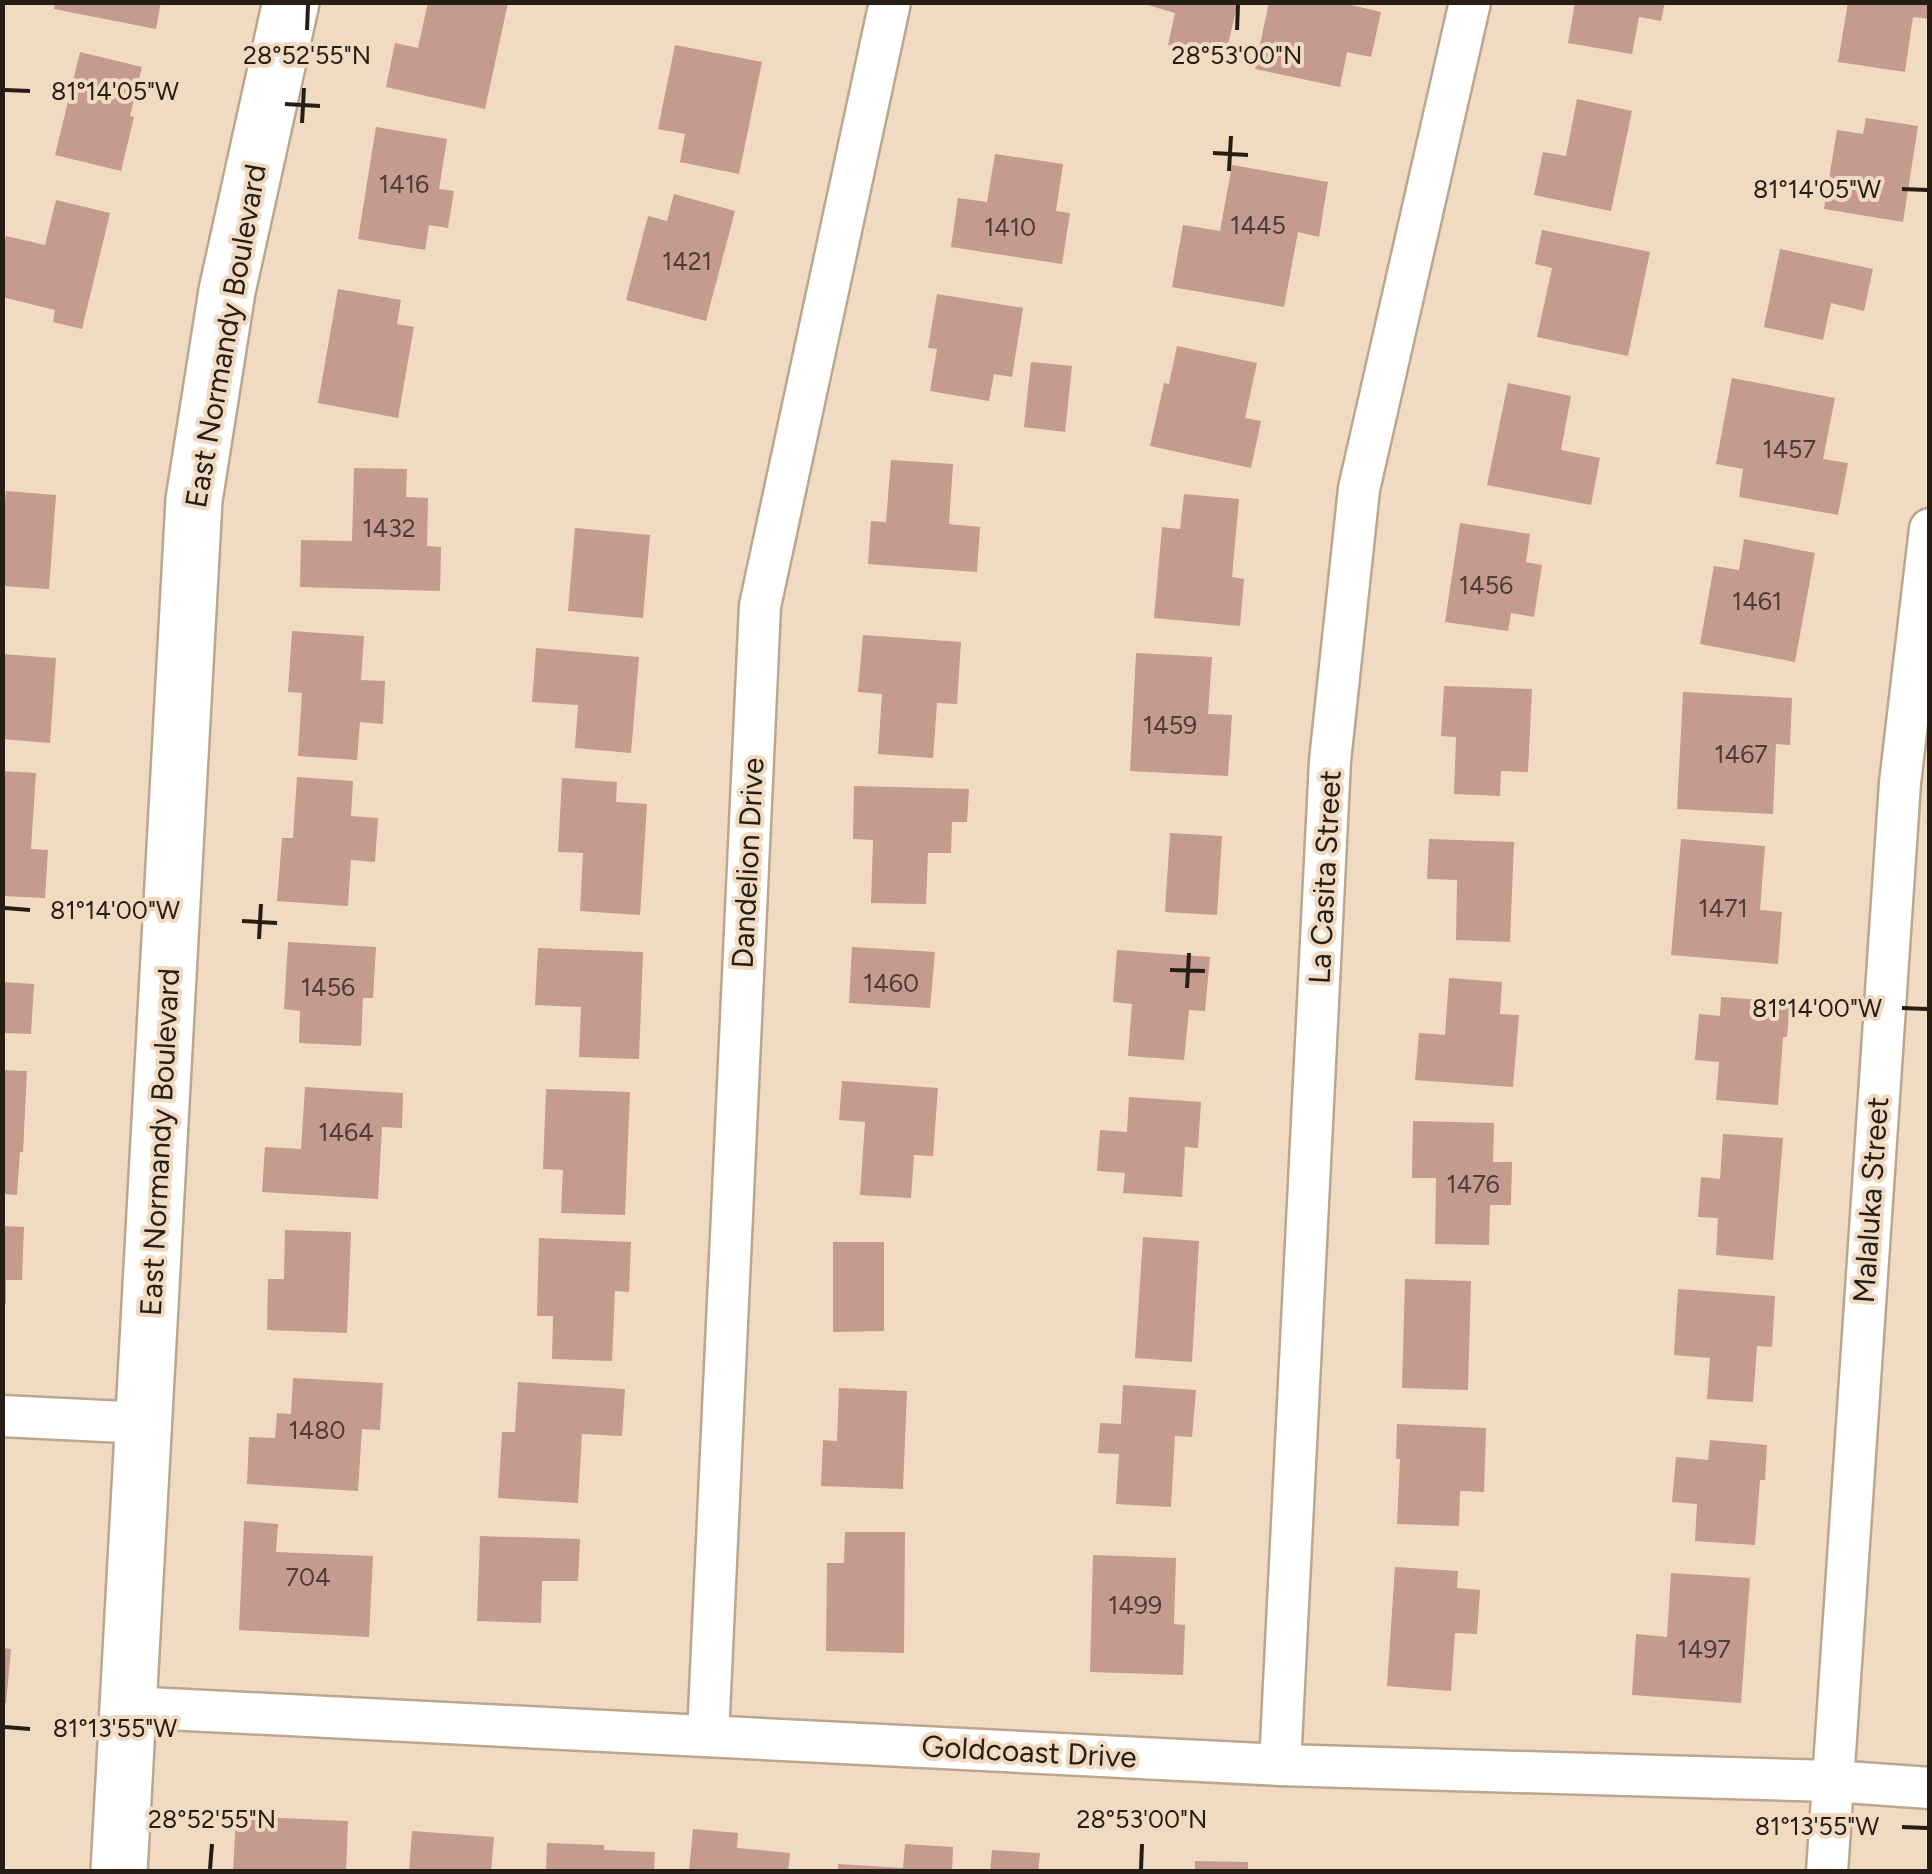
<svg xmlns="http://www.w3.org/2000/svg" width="1932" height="1874" font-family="Figtree,sans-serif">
<rect width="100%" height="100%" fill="#f0dac2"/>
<g fill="#c49b8e">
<path d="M55,2H161L156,29L54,9Z"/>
<path d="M428,2L508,3L485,109L386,87L395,43L418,48Z"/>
<path d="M1137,2H1238L1225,57L1168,45L1175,13Z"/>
<path d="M1269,2H1339L1381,12L1371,57L1347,52L1340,87L1255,69Z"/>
<path d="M1575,2H1665L1661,21L1639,17L1632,54L1568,43Z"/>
<path d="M1848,2H1930V19L1913,17L1905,72L1838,62Z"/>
<path d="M675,45L762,62L739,174L680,162L685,134L658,129Z"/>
<path d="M80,52L142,67L130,116L134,117L121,171L55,155Z"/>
<path d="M1577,99L1632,111L1611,211L1534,195L1543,152L1566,156Z"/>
<path d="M1866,118L1918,126L1903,222L1824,209L1837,130L1863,134Z"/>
<path d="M376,127L447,139L439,189L454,191L448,228L429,225L425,250L358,239Z"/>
<path d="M995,154L1063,164L1056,211L1070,213L1062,264L951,247L958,198L987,202Z"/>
<path d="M1232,165L1328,182L1319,237L1298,232L1284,307L1172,287L1183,225L1220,231Z"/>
<path d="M674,194L735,211L706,321L626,300L648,216L667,221Z"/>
<path d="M56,200L110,213L82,329L53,322L55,310L2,297V252L6,236L45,245Z"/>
<path d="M1542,230L1650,252L1628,356L1537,337L1552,268L1535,264Z"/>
<path d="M1780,249L1873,269L1864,311L1831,303L1823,340L1764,327Z"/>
<path d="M338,289L401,300L397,324L414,327L398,418L318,403Z"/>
<path d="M937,294L1023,308L1012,377L994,374L989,401L930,391L937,349L928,348Z"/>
<path d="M1177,346L1257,363L1245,418L1261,421L1251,468L1150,446L1164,383L1169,384Z"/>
<path d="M1031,362L1072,366L1065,432L1024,427Z"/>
<path d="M1732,378L1835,398L1823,459L1848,463L1838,515L1739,497L1743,469L1716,464Z"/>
<path d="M1508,383L1571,396L1561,450L1600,458L1591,505L1487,485Z"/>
<path d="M891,460L953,464L949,524L980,527L977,572L868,564L871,521L886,522Z"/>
<path d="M354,468L407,469L406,497L428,498L427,546L441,547L440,591L300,587L301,540L352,541Z"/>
<path d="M6,491L56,495L49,589L2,586V512H4Z"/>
<path d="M1184,494L1239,499L1232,577L1244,579L1240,626L1154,618L1162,527L1180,529Z"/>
<path d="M1460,523L1530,534L1526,562L1542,565L1534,617L1511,613L1508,631L1445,622Z"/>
<path d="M575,528L650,535L643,618L568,611Z"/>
<path d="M1744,539L1815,553L1795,662L1700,644L1714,566L1739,570Z"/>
<path d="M292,631L364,636L361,680L385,681L383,724L360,722L357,760L298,756L302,693L288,692Z"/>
<path d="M863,635L961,642L957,704L937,703L933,758L878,754L882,694L858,692Z"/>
<path d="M536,648L639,657L631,753L575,748L578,705L532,702Z"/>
<path d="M1136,653L1212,657L1208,714L1232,715L1228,776L1130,771Z"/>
<path d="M2,654L56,658L50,743L2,739Z"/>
<path d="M1444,686L1532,689L1528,772L1501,771L1500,796L1454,794L1456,737L1441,736Z"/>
<path d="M1683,692L1792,698L1790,745L1776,744L1773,814L1677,809Z"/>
<path d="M2,771L36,773L31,849L48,850L45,898L2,896Z"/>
<path d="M297,777L353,781L351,816L378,818L375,862L351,860L348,906L277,901L282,838H293Z"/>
<path d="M562,778L617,782L616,802L647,804L640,915L580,911L583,853L558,852Z"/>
<path d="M854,786L969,789L967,822H952L951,853H928L926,904L871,903L873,840L853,839Z"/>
<path d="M1170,833L1222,836L1217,915L1165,912Z"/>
<path d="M1429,839L1514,842L1510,942L1456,940L1457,880L1427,879Z"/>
<path d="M1681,839L1765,846L1760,910L1782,912L1778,964L1671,955Z"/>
<path d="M288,942L376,947L373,998H363L361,1046L299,1043L300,1011L284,1009Z"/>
<path d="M852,947L935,952L930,1008L849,1003Z"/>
<path d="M538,948L643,952L639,1059L579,1057L581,1007L535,1005Z"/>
<path d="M1117,950L1210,957L1205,1011L1189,1010L1184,1060L1128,1056L1132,1004L1113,1002Z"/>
<path d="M1449,978L1502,982L1500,1014L1519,1015L1513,1087L1415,1080L1419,1033L1445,1035Z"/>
<path d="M2,982L34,984L31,1034L2,1033Z"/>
<path d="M1721,997L1790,1002L1787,1037H1783L1778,1105L1716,1100L1719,1062L1695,1060L1699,1014L1720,1016Z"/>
<path d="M2,1070L27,1071L23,1152H20L17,1195L2,1194Z"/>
<path d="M842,1081L938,1088L933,1156L914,1155L911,1198L860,1195L865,1122L839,1120Z"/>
<path d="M305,1087L403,1093L402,1128L382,1127L378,1199L262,1192L265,1147L301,1149Z"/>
<path d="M546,1089L630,1092L625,1215L561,1213L563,1170L543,1169Z"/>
<path d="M1129,1097L1201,1102L1198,1148L1185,1147L1182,1197L1123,1193L1125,1173L1097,1171L1100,1130L1127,1132Z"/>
<path d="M1413,1121L1494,1123L1493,1162H1512L1511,1205H1490L1489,1245L1435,1244L1436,1178H1412Z"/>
<path d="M1723,1134L1783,1138L1773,1260L1716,1255L1718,1218L1698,1217L1701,1177L1720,1179Z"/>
<path d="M2,1226L24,1227L22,1280H6V1304H2Z"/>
<path d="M285,1230L351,1232L347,1333L267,1330L268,1279H284Z"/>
<path d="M1143,1237L1199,1241L1192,1362L1135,1358Z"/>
<path d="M539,1238L631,1242L629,1292L615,1291L612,1361L552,1359L553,1316H537Z"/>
<path d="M833,1242H884V1331L833,1332Z"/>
<path d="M1405,1279L1471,1281L1468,1390L1402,1388Z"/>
<path d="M1678,1289L1775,1296L1772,1347L1757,1346L1753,1402L1707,1399L1710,1358L1674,1355Z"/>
<path d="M293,1378L383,1383L380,1430L362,1429L358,1491L247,1484L249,1437L275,1438L277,1413L291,1414Z"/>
<path d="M518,1382L625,1389L622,1436L582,1434L578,1503L498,1498L502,1432H515Z"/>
<path d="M1123,1385L1196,1390L1192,1437L1175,1436L1171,1507L1116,1504L1119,1454L1098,1453L1100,1423L1121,1424Z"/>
<path d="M839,1388L907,1391L903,1489L821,1486L823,1440L837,1441Z"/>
<path d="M1397,1424L1486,1428L1484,1492L1460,1491L1459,1526L1397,1524L1400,1459H1396Z"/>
<path d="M1710,1440L1767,1445L1765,1480H1760L1755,1545L1695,1541L1697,1504L1672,1502L1676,1457L1708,1460Z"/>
<path d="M244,1521L278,1524L276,1552L373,1556L369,1637L239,1630Z"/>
<path d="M845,1532H905L904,1653L826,1651L827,1563H844Z"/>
<path d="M480,1536L580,1539L578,1581H542L541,1623L477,1621Z"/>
<path d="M1093,1555L1176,1558L1174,1624L1185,1625L1183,1675L1090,1672Z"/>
<path d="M1395,1567L1458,1571L1457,1588L1480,1590L1477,1634L1455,1633L1451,1691L1387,1686Z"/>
<path d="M1671,1573L1750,1578L1741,1703L1632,1695L1636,1634L1667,1637Z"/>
<path d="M2,1648L11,1649L6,1703H2Z"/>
<path d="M236,1816L348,1821L346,1872H233Z"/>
<path d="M693,1829L738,1833L737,1848L790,1853L788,1872H689Z"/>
<path d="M412,1831L494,1837L491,1872H409Z"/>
<path d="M547,1843L604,1845V1850L655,1852L654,1872H546Z"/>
<path d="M905,1844L953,1847L952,1872H838V1864L903,1868Z"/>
<path d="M992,1850L1040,1853L1038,1872H990Z"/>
<path d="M1195,1861L1248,1862V1872H1195Z"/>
</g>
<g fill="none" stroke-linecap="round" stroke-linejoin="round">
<defs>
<g id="street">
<path d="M2,1416L145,1423"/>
<path d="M128,1707L1280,1765L1831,1781L1930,1788"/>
<path d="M708,1736L760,606L890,2"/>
<path d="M1280,1765L1330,761L1359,489L1470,2"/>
<path d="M1827,1872L1900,783L1930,529"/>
</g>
<path id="secondary" d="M119,1872L194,500L227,291L291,2"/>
</defs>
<use href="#street" stroke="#bba68f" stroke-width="45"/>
<use href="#secondary" stroke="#bba68f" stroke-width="60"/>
<use href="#street" stroke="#fff" stroke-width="40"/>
<use href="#secondary" stroke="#fff" stroke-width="55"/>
</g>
<path fill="none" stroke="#261e15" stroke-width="4" d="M307,30L308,5M1237,30L1238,5M5,90L30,91M285,104L320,106M302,123L304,88M1213,153L1248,155M1229,171L1231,136M1902,189L1927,190M5,908L30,910M242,921L277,923M259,939L261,904M1170,970L1205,971M1187,988L1189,953M1902,1008L1927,1009M5,1727L30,1729M1902,1827L1927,1828M210,1869L212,1844M1141,1869L1142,1844"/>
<g text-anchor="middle" stroke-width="8" stroke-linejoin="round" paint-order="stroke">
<g font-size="25" fill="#4e3d33">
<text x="404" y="193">1416</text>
<text x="1258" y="234">1445</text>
<text x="1010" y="236">1410</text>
<text x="687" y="270">1421</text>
<text x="1789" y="458">1457</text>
<text x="389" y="537">1432</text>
<text x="1486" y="594">1456</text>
<text x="1757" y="610">1461</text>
<text x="1170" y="734">1459</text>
<text x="1741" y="763">1467</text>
<text x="1723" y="917">1471</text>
<text x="891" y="992">1460</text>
<text x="328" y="996">1456</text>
<text x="346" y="1141">1464</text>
<text x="1473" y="1193">1476</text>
<text x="317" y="1439">1480</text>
<text x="308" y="1586">704</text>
<text x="1135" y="1614">1499</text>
<text x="1704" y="1658">1497</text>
</g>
<g font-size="30" fill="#261e15" stroke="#f0dac2">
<text transform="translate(226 336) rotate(-80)" y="10">East Normandy Boulevard</text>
<text transform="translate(748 863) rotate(-87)" y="10">Dandelion Drive</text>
<text transform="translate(1325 877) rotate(-87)" y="10">La Casita Street</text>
<text transform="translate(160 1142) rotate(-87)" y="10">East Normandy Boulevard</text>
<text transform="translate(1871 1200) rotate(-86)" y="10">Malaluka Street</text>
<text transform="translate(1029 1752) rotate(3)" y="10">Goldcoast Drive</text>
</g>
</g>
<g font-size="25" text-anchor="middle" fill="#261e15" stroke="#f0dac2" stroke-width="8" stroke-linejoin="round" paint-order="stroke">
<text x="307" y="64">28°52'55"N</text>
<text x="1237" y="64">28°53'00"N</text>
<text x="115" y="100">81°14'05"W</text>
<text x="1817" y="198">81°14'05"W</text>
<text x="115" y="919">81°14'00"W</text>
<text x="1817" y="1017">81°14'00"W</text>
<text x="115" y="1737">81°13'55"W</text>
<text x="212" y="1828">28°52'55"N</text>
<text x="1142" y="1828">28°53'00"N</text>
<text x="1817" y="1835">81°13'55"W</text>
</g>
<rect width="1932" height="1874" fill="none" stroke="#261e15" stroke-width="10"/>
</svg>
